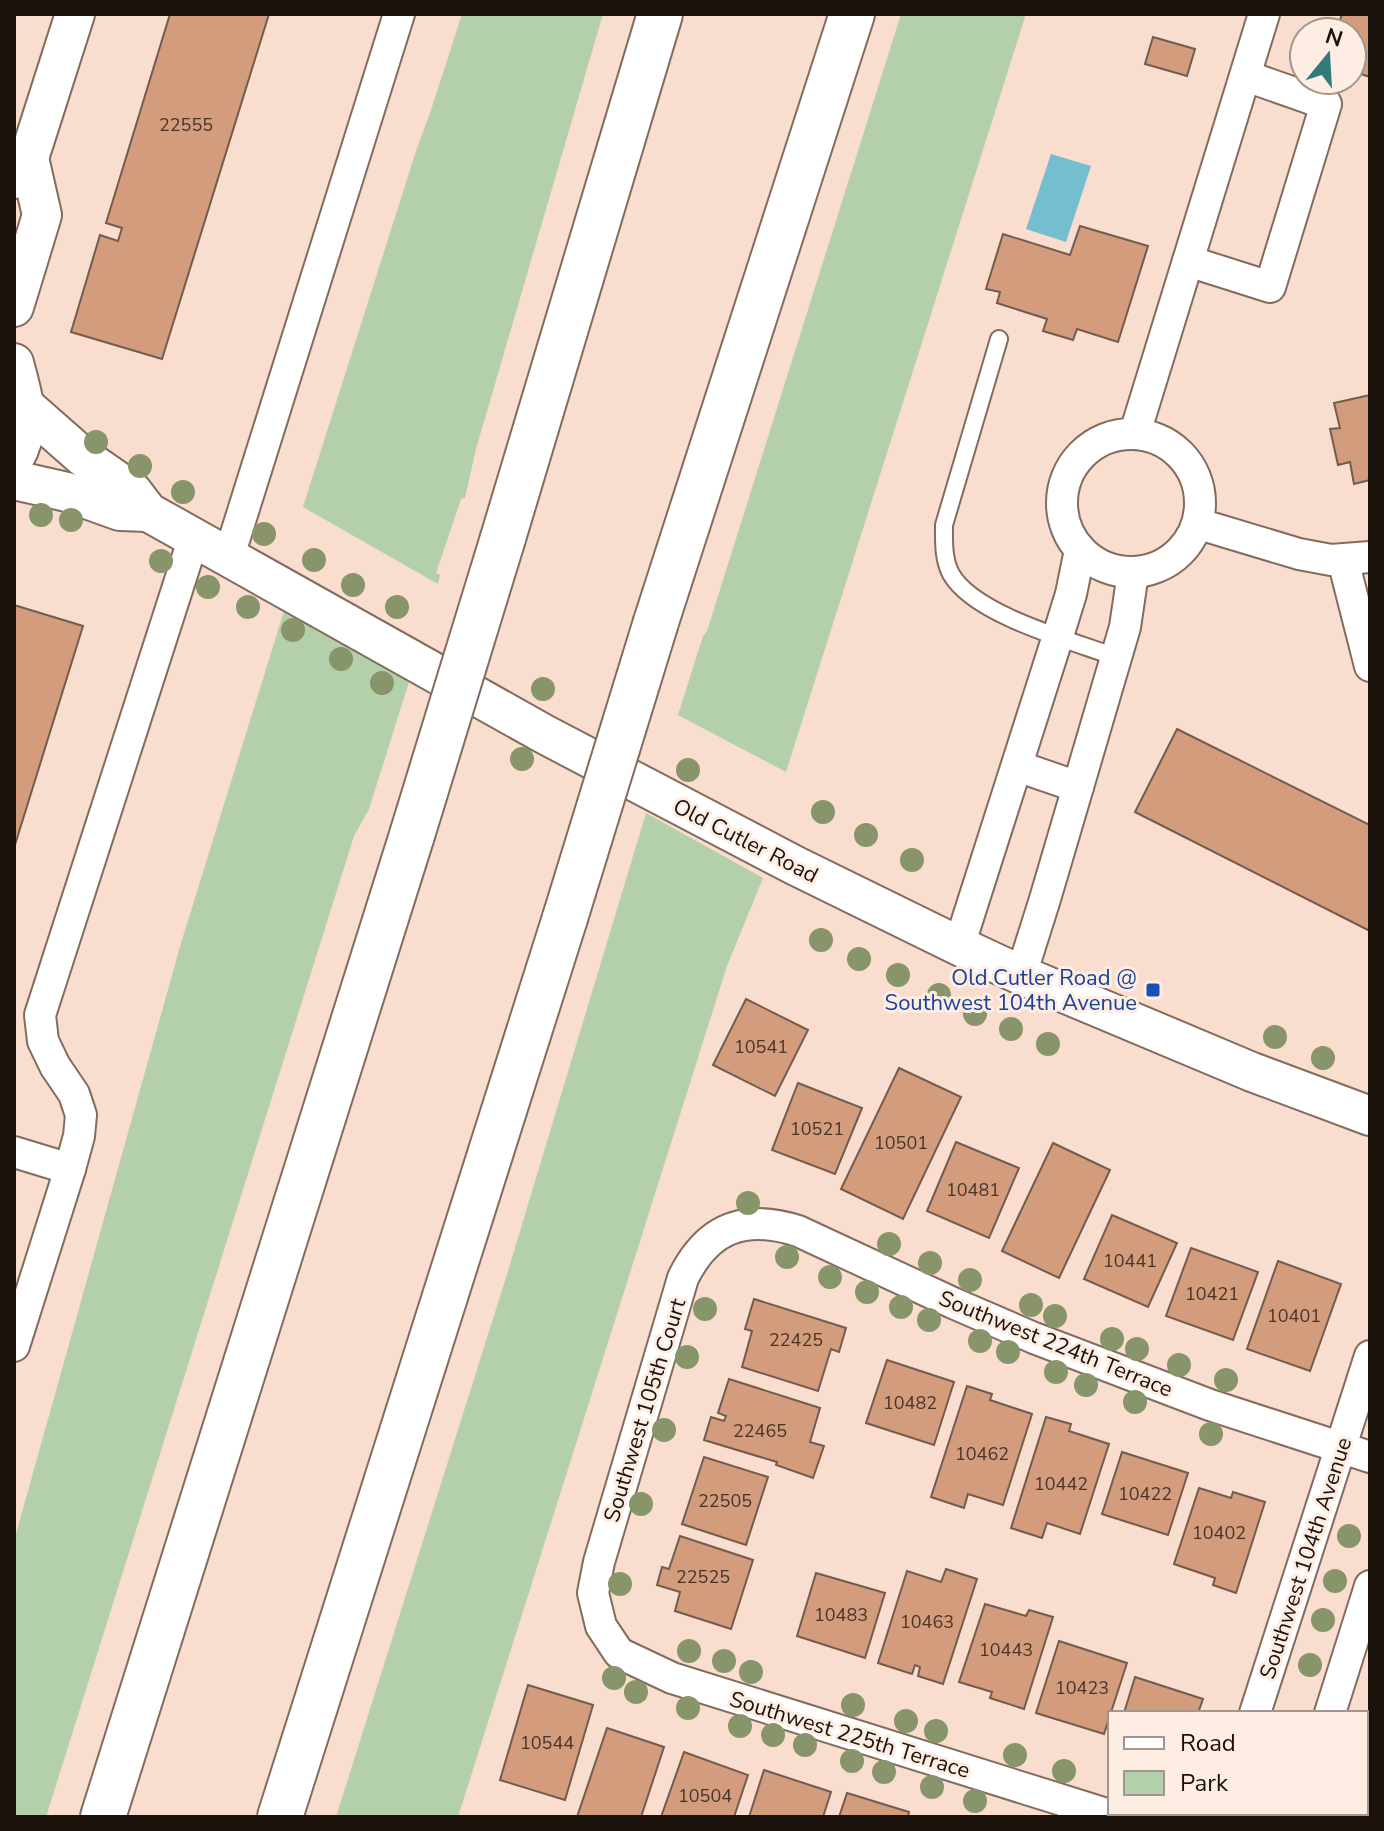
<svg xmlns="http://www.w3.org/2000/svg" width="1384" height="1831" font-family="'Nunito Sans',sans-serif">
<rect width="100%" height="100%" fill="#f9ddce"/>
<g fill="#b4d0ab">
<path d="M462,14H603L476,449L465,498L461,499L436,573L440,575L438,584L303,507L415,154L431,110Z"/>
<path d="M901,14H1026L786,772L678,715L703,636L707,631Z"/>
<path d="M284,611L409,682L369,809L354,836L46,1817H14V1541L181,943Z"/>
<path d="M646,813L763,878L727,966L458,1817H336L508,1271Z"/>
</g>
<path fill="#74bed0" d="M1051,154L1091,166L1066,242L1026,229Z"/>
<g fill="#d29c7d" stroke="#735b4e" stroke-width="2">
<path d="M170,14H269L162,359L71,332L100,235L118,241L122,228L106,223Z"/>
<path d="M1342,14H1370V77L1352,71V32H1336Z"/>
<path d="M1153,37L1195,49L1187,76L1145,64Z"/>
<path d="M1080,226L1148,246L1118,342L1077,329L1073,340L1043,331L1047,319L997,303L1000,292L986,289L1003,234L1070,255Z"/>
<path d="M1370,395V480L1354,484L1350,462L1338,465L1330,429L1340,428L1334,403Z"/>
<path d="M14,605L83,626L14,848Z"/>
<path d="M1177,729L1370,825V931L1135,812Z"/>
<path d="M746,999L808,1030L775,1096L713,1065Z"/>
<path d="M899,1068L961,1097L903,1219L841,1189Z"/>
<path d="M798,1083L862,1108L835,1174L772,1150Z"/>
<path d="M956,1142L1019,1168L989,1238L927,1211Z"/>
<path d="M1053,1143L1110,1170L1059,1278L1002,1251Z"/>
<path d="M1112,1215L1177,1243L1148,1307L1084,1279Z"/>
<path d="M1191,1248L1258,1272L1233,1340L1166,1316Z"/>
<path d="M1278,1261L1341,1284L1310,1371L1247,1349Z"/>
<path d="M754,1299L846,1328L839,1352L831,1349L818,1391L742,1367L752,1331L745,1329Z"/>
<path d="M887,1360L954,1382L934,1445L866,1423Z"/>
<path d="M729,1379L820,1408L810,1442L824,1446L813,1478L776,1465L777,1462L704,1440L711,1417L724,1421L726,1416L718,1413Z"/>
<path d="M967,1386L992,1394L990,1400L1032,1414L1003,1505L968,1494L964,1508L931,1497Z"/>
<path d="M1046,1417L1071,1424L1069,1431L1109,1444L1080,1534L1047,1523L1042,1538L1011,1528Z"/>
<path d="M1122,1452L1188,1473L1168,1535L1102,1514Z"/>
<path d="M704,1457L768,1477L746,1545L682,1524Z"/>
<path d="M1199,1488L1231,1498L1233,1492L1265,1502L1236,1593L1213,1585L1215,1578L1174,1564Z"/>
<path d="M680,1536L753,1560L731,1629L675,1611L680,1592L657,1585L662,1567L669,1569Z"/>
<path d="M946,1569L977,1579L943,1684L918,1676L920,1667L915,1665L912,1674L878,1663L907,1571L941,1582Z"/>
<path d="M816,1573L885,1593L865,1658L797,1636Z"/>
<path d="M985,1604L1026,1616L1029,1610L1053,1617L1024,1709L990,1698L992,1692L959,1682Z"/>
<path d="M1059,1641L1127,1663L1104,1734L1036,1713Z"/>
<path d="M1135,1677L1203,1699L1198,1713H1124Z"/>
<path d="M528,1685L593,1705L565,1800L500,1780Z"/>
<path d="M607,1728L664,1747L641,1817H577Z"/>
<path d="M1370,1749V1817H1364L1352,1813H1366V1761Z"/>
<path d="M684,1752L748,1775L734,1817H661Z"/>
<path d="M764,1770L831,1792L823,1817H749Z"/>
<path d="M847,1793L909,1812L908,1817H839Z"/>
</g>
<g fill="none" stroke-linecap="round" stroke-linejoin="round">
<defs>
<path id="service" d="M999,339L944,525C944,541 943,559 951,574C974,615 1072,641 1116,657"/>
<g id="minor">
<path d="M1188,261L1270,287L1326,104L1246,76"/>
<path d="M1135,433L1264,14"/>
<circle cx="1131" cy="503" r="69"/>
<path d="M1199,524L1299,554L1331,560L1370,557"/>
<path d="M229,556L399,14"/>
<path d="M1343,560L1370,666"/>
<path d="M1017,766L1078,787"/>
<path d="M959,946L1058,636L1071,594L1080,550"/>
<path d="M1021,975L1045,899L1125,627L1133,573"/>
<path d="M14,1152L70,1169"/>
<path d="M14,1346L70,1169L79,1136L81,1115L74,1094L55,1066L43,1041L40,1015L194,537"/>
<path d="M1255,1713L1370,1356"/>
<path d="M1330,1713L1370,1586"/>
<path d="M1116,1817L672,1678L619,1653L601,1626L593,1593L599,1562L683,1278C708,1227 745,1214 798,1231L953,1303L1034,1338L1210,1405L1370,1457"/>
<path d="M1222,1817L1223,1813"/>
<path d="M1298,1817L1299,1813"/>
</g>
<g id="tertiary">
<path d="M14,179L29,158L75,14"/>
<path d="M14,307L42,215L29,158"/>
<path d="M14,363C23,398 34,425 14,459"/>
<path d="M25,406L83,457L132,491L148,512L544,734L796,866L959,946L1021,975L1252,1072L1370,1116"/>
<path d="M14,480L67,492L120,511L148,512"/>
</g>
<g id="motorway">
<path d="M503,538L660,14"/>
<path d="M656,622L852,14"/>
<path d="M103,1817L412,835"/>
<path d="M280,1817L565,918"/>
</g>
</defs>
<use href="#service" stroke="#836b5e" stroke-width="20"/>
<use href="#minor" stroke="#836b5e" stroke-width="34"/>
<use href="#tertiary" stroke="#836b5e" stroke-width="42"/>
<use href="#motorway" stroke="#836b5e" stroke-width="48"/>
<use href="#service" stroke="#fff" stroke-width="16"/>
<use href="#minor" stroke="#fff" stroke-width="30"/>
<use href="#tertiary" stroke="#fff" stroke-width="38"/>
<use href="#motorway" stroke="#fff" stroke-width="44"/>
<defs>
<g id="motorway-bridge">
<path d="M412,835L503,538"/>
<path d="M565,918L656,622"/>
</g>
</defs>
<use href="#motorway-bridge" stroke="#836b5e" stroke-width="48" stroke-linecap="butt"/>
<use href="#motorway-bridge" stroke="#fff" stroke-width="44"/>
</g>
<g fill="#88946a">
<circle cx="96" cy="442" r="12"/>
<circle cx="140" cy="466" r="12"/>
<circle cx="183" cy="492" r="12"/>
<circle cx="41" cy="515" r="12"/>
<circle cx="71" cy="520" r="12"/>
<circle cx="264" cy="534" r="12"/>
<circle cx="314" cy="560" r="12"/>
<circle cx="161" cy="561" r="12"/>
<circle cx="353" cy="585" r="12"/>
<circle cx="208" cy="587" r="12"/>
<circle cx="248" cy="607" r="12"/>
<circle cx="397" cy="607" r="12"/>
<circle cx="293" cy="630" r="12"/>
<circle cx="341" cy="659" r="12"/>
<circle cx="382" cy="683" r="12"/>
<circle cx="543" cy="689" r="12"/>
<circle cx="522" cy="759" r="12"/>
<circle cx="688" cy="770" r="12"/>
<circle cx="823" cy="812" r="12"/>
<circle cx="866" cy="835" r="12"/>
<circle cx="912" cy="860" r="12"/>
<circle cx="821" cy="940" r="12"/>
<circle cx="859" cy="959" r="12"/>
<circle cx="898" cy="975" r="12"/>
<circle cx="939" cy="995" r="12"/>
<circle cx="975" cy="1014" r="12"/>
<circle cx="1011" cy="1029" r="12"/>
<circle cx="1275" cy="1037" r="12"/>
<circle cx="1048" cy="1044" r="12"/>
<circle cx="1323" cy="1058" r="12"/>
<circle cx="748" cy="1203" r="12"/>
<circle cx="889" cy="1244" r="12"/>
<circle cx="787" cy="1257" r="12"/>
<circle cx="930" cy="1263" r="12"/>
<circle cx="830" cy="1277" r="12"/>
<circle cx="970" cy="1280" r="12"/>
<circle cx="867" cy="1292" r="12"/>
<circle cx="1031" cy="1305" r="12"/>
<circle cx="901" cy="1307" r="12"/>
<circle cx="705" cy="1309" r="12"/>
<circle cx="1055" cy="1316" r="12"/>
<circle cx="929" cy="1320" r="12"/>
<circle cx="1112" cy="1339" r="12"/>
<circle cx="980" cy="1341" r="12"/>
<circle cx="1137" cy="1349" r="12"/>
<circle cx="1008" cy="1352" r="12"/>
<circle cx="687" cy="1357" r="12"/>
<circle cx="1179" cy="1365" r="12"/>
<circle cx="1056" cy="1372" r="12"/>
<circle cx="1226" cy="1380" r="12"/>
<circle cx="1086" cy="1385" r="12"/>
<circle cx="1135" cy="1402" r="12"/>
<circle cx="664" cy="1430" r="12"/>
<circle cx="1211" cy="1434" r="12"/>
<circle cx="641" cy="1504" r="12"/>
<circle cx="1349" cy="1536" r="12"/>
<circle cx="1335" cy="1581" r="12"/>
<circle cx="620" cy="1584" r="12"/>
<circle cx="1323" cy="1620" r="12"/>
<circle cx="689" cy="1651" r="12"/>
<circle cx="724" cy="1661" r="12"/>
<circle cx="1310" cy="1665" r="12"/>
<circle cx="751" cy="1672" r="12"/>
<circle cx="614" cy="1678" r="12"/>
<circle cx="636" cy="1692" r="12"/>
<circle cx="853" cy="1705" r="12"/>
<circle cx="688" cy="1708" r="12"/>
<circle cx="906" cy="1721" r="12"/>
<circle cx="740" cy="1726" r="12"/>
<circle cx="936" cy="1731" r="12"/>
<circle cx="773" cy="1735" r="12"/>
<circle cx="805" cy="1745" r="12"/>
<circle cx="1015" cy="1755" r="12"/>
<circle cx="852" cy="1761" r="12"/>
<circle cx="1064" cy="1771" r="12"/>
<circle cx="884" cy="1772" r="12"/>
<circle cx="932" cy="1787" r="12"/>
<circle cx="975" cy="1801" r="12"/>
</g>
<rect fill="#1a4fb4" stroke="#feede3" stroke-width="3" x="1145" y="982" width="16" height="16" rx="4"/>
<g text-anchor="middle" stroke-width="6" stroke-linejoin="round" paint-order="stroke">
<g font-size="18" fill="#493428">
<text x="186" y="131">22555</text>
<text x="761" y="1053">10541</text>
<text x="817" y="1135">10521</text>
<text x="901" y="1149">10501</text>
<text x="973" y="1196">10481</text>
<text x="1130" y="1267">10441</text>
<text x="1212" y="1300">10421</text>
<text x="1294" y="1322">10401</text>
<text x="796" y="1346">22425</text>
<text x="910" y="1409">10482</text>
<text x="760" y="1437">22465</text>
<text x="982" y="1460">10462</text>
<text x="1061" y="1490">10442</text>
<text x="1145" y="1500">10422</text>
<text x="725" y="1507">22505</text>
<text x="1219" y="1539">10402</text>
<text x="703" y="1583">22525</text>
<text x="841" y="1621">10483</text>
<text x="927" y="1628">10463</text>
<text x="1006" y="1656">10443</text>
<text x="1082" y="1694">10423</text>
<text x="547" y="1749">10544</text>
<text x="705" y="1802">10504</text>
</g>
<g font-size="22" fill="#1b120c" stroke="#feede3">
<text transform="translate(746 840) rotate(27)" y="8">Old Cutler Road</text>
<text transform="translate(1056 1343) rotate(22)" y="8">Southwest 224th Terrace</text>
<text transform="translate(644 1410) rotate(-73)" y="8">Southwest 105th Court</text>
<text transform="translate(1305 1558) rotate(-72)" y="8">Southwest 104th Avenue</text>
<text transform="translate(850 1734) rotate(17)" y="8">Southwest 225th Terrace</text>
</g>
<g font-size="22" fill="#164399" stroke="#feede3" text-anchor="end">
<text x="1137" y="985">Old Cutler Road @<tspan x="1137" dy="25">Southwest 104th Avenue</tspan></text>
</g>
</g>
<rect width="1384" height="1831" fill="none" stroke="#1b120c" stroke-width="32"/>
<rect x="1108" y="1711" width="260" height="104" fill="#feede3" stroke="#a3958d" stroke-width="2"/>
<rect x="1124" y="1737" width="40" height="12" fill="#ffffff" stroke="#a3958d" stroke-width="2"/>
<text x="1180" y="1751" font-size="24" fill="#1b120c">Road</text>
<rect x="1124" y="1771" width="40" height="24" fill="#b4d0ab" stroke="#a3958d" stroke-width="2"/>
<text x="1180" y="1791" font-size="24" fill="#1b120c">Park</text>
<g transform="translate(1328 56) rotate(18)"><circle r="38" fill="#feede3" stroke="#a3958d" stroke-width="2"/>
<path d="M0-6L14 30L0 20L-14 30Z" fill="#317b7b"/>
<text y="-12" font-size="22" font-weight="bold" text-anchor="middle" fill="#1b120c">N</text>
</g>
</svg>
